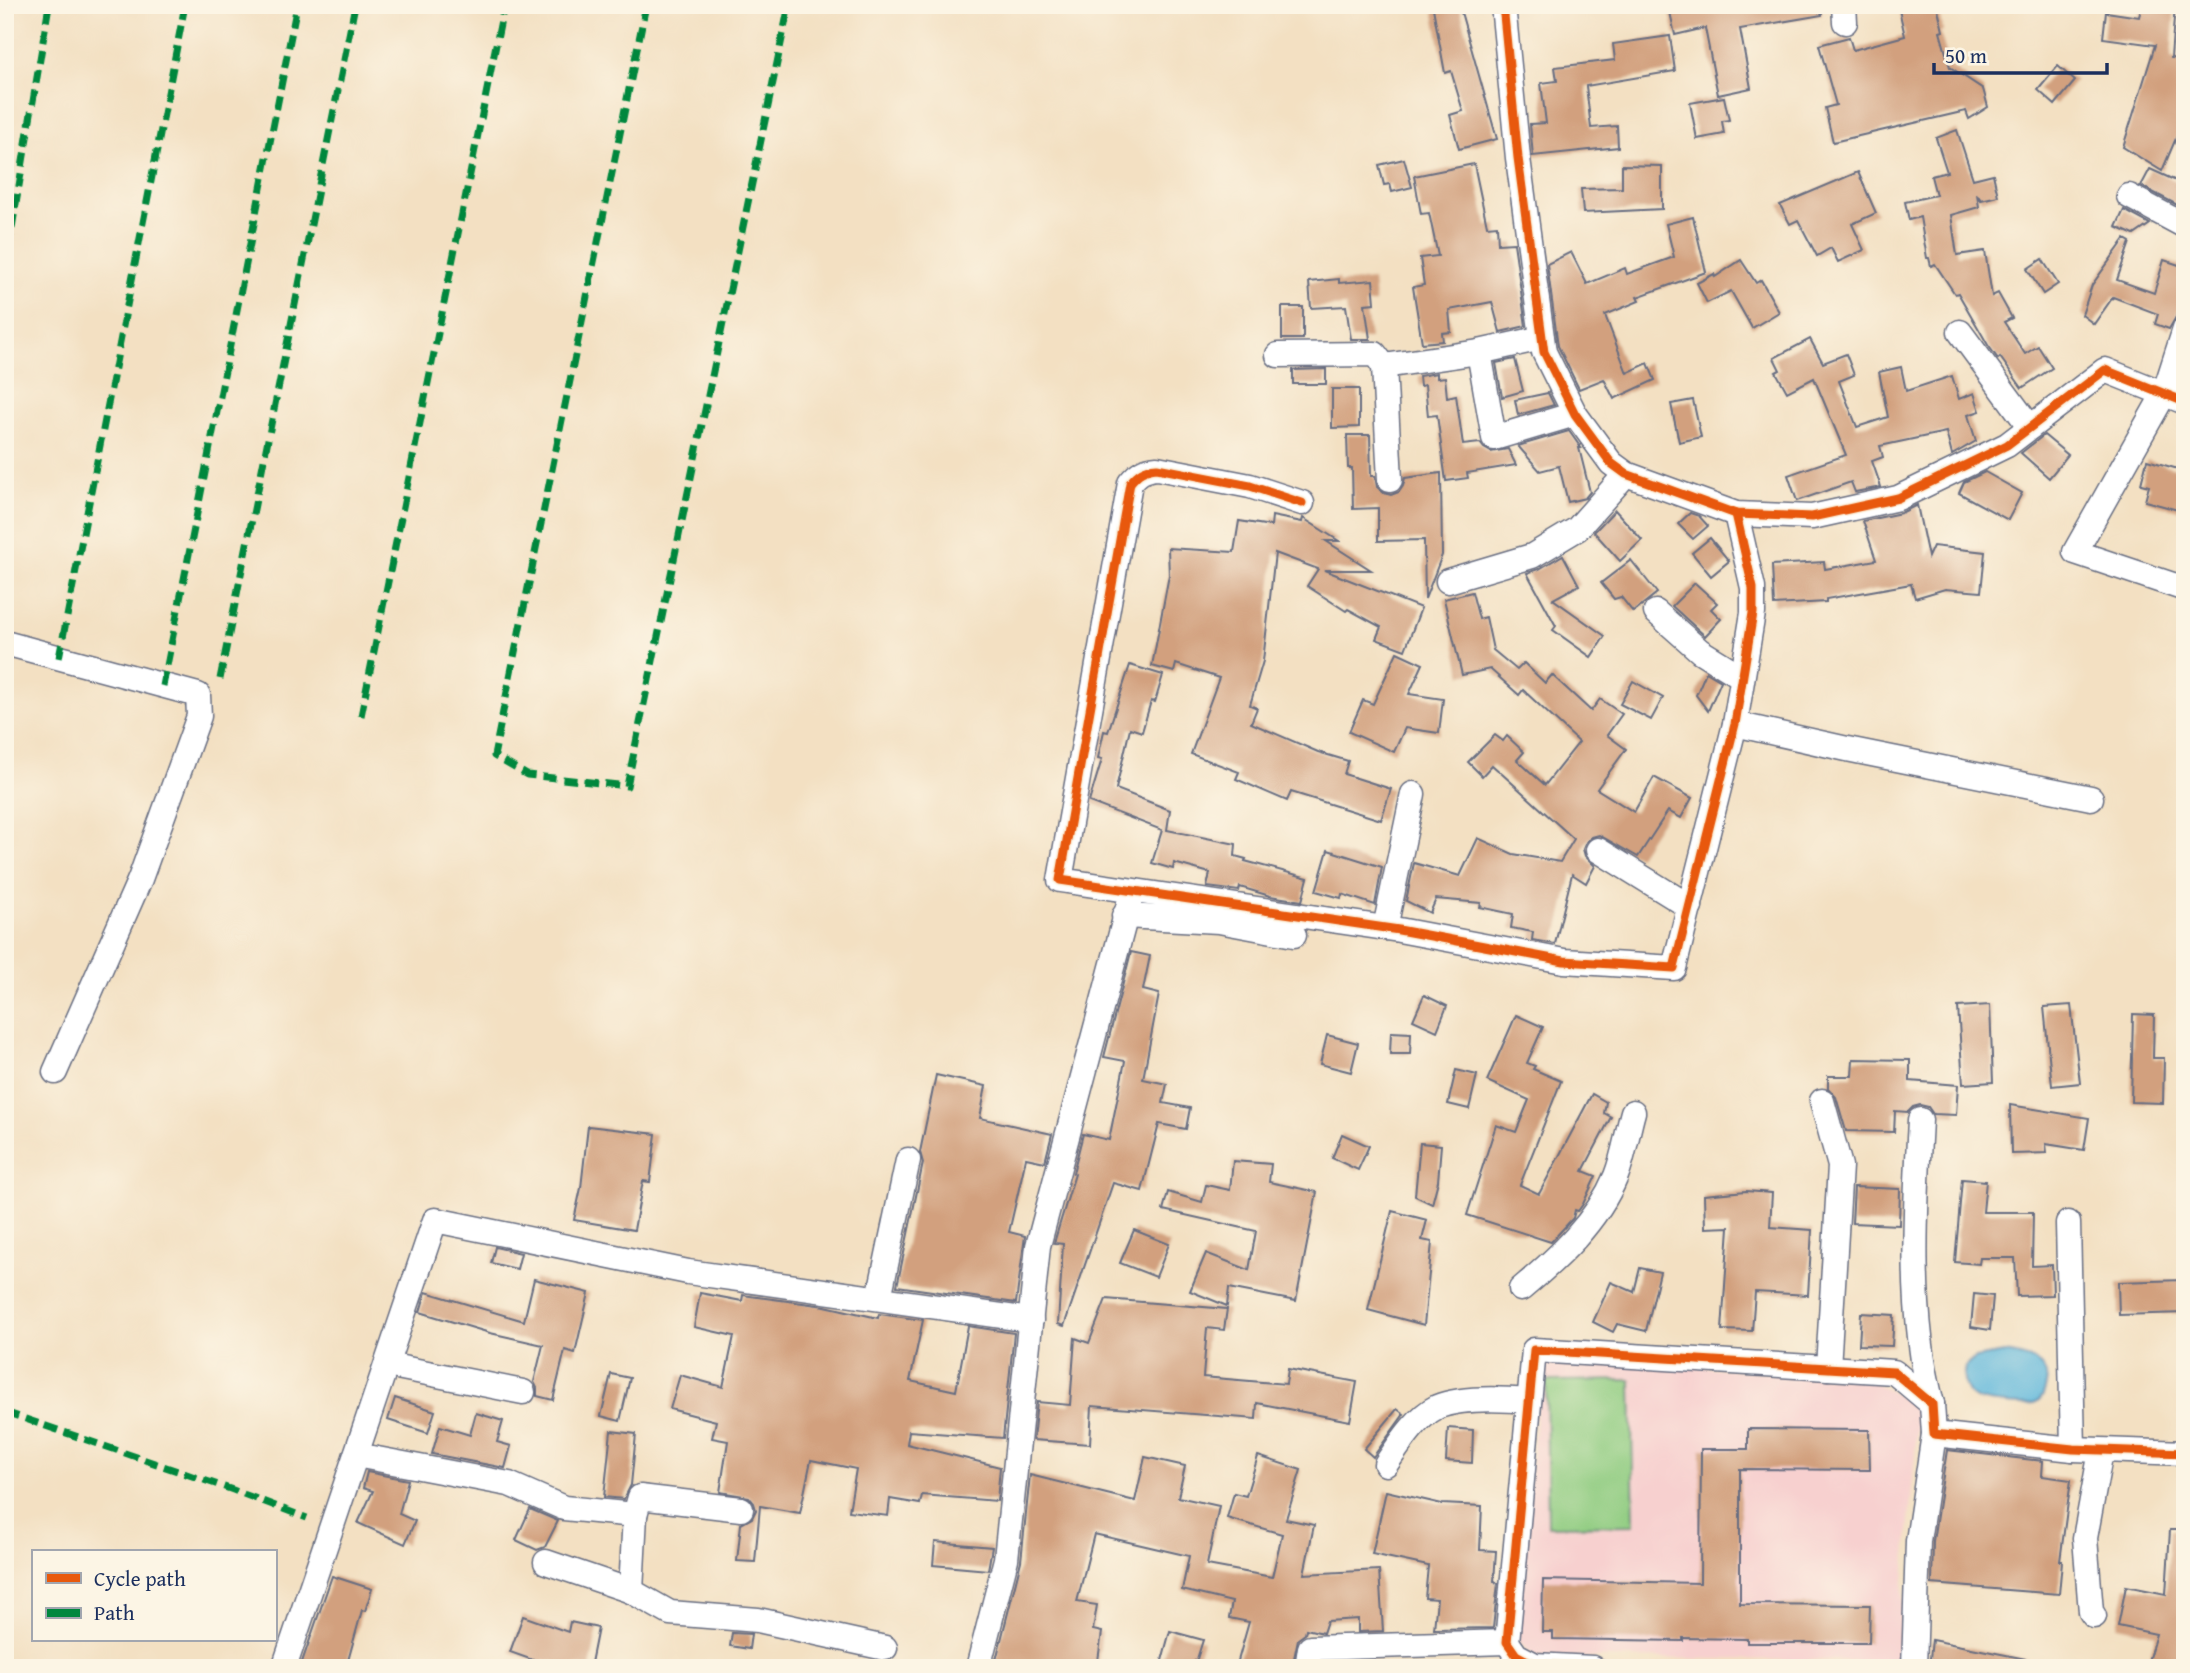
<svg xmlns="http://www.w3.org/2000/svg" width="2190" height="1673" font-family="'Gentium Book Plus',serif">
<rect width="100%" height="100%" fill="#fcf5e5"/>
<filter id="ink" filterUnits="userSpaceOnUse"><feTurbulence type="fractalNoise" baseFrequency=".0143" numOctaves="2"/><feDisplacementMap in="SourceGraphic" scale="14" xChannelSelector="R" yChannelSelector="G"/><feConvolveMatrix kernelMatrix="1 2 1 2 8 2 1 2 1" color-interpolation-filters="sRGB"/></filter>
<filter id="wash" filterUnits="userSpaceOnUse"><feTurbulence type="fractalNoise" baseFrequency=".00686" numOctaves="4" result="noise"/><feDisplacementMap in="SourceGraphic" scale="28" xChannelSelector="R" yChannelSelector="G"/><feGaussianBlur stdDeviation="1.57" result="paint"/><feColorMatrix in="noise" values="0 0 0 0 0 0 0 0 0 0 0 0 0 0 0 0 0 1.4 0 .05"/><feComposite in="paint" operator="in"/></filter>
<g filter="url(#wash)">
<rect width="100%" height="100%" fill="#f3e0c2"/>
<path fill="#f7d0cf" d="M1542,1354L1871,1381L1919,1406L1897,1661L1535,1657L1515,1637Z"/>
<path fill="#90cc81" stroke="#567e70" stroke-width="2" d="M1631,1380L1634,1525L1548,1526L1546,1381Z"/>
<path fill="#5eb7db" stroke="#3c739c" stroke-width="2" d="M2005,1353C2023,1356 2051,1360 2046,1385C2045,1392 2042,1399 2036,1403C2027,1407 1980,1403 1972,1397C1963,1390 1963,1377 1965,1367L1975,1358Z"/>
<g id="blocks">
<g fill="#d2a07e">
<path d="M1448,5H1459L1497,139L1459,149L1450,115L1463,111L1451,71L1445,73L1433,8Z"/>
<path d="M1695,5H1821L1822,15L1740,29L1751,88L1718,95L1705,28L1675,35L1670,12Z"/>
<path d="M1898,5H1937L1943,31L1940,32L1950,67L1983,89L1988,107L1969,119L1966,111L1833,142L1825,108L1836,105L1819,45L1849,37L1853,50L1905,36Z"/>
<path d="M2142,5H2175L2171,58L2185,60V117L2162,171L2123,147L2155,45L2103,38L2106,12L2139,17Z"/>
<path d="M1670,36L1675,71L1586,86L1591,128L1617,126L1618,147L1533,156L1530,124L1546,123L1541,83L1557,81L1555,67L1615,60L1613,44Z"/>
<path d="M2058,66L2075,81L2055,105L2038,90Z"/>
<path d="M1724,97L1729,120L1722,121L1724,134L1697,139L1690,103Z"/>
<path d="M1957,130L1973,179L1993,174L1998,196L1981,200L1977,194L1979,207L1951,215L1957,255L1985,251L1992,296L1998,293L2012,318L2004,322L2025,354L2038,346L2052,368L2022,388L2000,357L1998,359L1988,345L1958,293L1955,294L1935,264L1931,266L1929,258H1927L1920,217L1909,220L1905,202L1936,195L1931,176L1947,172L1936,138Z"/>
<path d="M1404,159L1412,187L1392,192L1390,184L1384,185L1379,165Z"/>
<path d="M1474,164L1487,226L1497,225L1498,244L1514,243L1526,326L1500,332L1492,302L1449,310L1451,332L1442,333L1443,341L1422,343L1413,287L1424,285L1420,258L1438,256L1429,213L1421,214L1414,176Z"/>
<path d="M1622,165L1662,166V209L1583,213L1581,189L1622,188Z"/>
<path d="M2150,169L2185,185V209L2141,186Z"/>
<path d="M1858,172L1876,213L1852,224L1864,250L1838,262L1831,248L1817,256L1798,220L1790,224L1780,205Z"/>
<path d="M2124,210L2150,224L2134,235L2116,227Z"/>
<path d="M1693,217L1706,272L1637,297L1639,301L1605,315L1627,373L1648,363L1655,380L1614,399L1604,379L1579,389L1558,346L1547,264L1571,252L1587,284L1625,268L1627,274L1674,257L1666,224Z"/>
<path d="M2125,239L2130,242L2117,280L2154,293L2164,260L2185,267L2179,287L2185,289L2176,317L2169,329L2155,324L2158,314L2113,297L2094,324L2082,315L2092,285Z"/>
<path d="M2042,259L2058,284L2043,294L2027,269Z"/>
<path d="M1741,260L1756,283L1761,280L1779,312L1752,328L1731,291L1707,303L1697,283L1714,274L1715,277Z"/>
<path d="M1339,279V283L1373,280L1375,303L1365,304L1370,339H1351L1346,306L1311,308L1309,282Z"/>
<rect x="1282" y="307" width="21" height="32"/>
<path d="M1810,339L1823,363L1846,354L1854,375L1839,381L1857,427L1888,417L1879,372L1901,367L1906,391L1952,376L1959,399L1974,393L1980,411L1968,415L1976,441L1952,455L1946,432L1880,446L1883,457L1872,461L1881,487L1855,492L1851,482L1797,501L1788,475L1846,455L1814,378L1787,392L1776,372L1780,370L1774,358Z"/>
<path d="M1515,359L1523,391L1502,397L1496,363Z"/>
<path d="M1326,369V384H1293V370Z"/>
<path d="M1437,373V378L1445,377L1447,397L1456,395L1463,445L1480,443L1484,448L1491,452L1508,449L1516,465L1467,473L1468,478L1446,481L1437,415L1428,416L1425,385L1420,386L1419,376Z"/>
<path d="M1332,389H1359V427L1332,428Z"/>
<path d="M1548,393L1554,405L1518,415L1515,400Z"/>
<path d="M1693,400L1701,437L1679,442L1671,404Z"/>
<path d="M1569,431L1581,448H1579L1590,492L1585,498L1568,502L1559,466L1540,471L1518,446Z"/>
<path d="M1347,435H1370L1371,476H1375L1377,487L1384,493L1391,495L1399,492L1403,486L1405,478L1441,473L1442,555L1425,599L1424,540L1378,541V508L1353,509L1352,468H1348Z"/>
<path d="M2044,435L2068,455L2049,478L2021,453Z"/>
<path d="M2147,460L2185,471V512L2145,501L2149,486L2141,484Z"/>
<path d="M1985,472L2022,493L2008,520L1959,493L1964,482Z"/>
<path d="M1917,505L1928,557L1933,546L1985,552L1981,592L1945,589L1915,598L1911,584L1826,599V602L1774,605L1772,565L1824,562L1825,569L1876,560L1863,521L1901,513Z"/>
<path d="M1615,510L1642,540L1620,561L1594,532Z"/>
<path d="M1690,513L1699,516L1708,526L1693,539L1678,524Z"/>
<path d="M1272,516L1302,522L1303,518L1339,541H1326L1371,570H1324L1421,608L1405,650L1376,639L1381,627L1348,609L1346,611L1307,586L1318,569L1275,553L1263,661L1250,705L1257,708L1251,723L1318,752L1348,761L1344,774L1391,789L1381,820L1291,792L1287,801L1236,779L1239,772L1191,754L1219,678L1176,664L1174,672L1152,666L1169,575L1168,548L1234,552L1239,521L1271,526Z"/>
<path d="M1710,538L1729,561L1711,576L1692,553Z"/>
<path d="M1563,555L1579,585L1553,599L1605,636L1591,657L1553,630L1556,626L1527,573L1539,569Z"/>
<path d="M1631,560L1657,593L1633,612L1621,597L1614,599L1601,583Z"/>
<path d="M1695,583L1717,603L1711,609L1721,619L1705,636L1672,606Z"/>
<path d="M1472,592L1479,619L1486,617L1493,650L1517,670L1524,663L1545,683L1552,675L1591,711L1600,699L1622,714L1607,735L1626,749L1597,789L1634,812L1654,777L1692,798L1681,818L1668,811L1638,857L1599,835L1592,837L1586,842L1583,849L1585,856L1595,866L1586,883L1572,874L1555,944L1532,940L1533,932L1511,928L1513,914L1480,907L1481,903L1436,899L1430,913L1406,901L1414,863L1460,876L1478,838L1513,854L1560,862L1574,839L1492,765L1482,776L1468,762L1495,735L1503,741L1507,736L1524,752L1517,760L1545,785L1579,742L1523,690L1519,695L1490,669L1462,675L1444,599Z"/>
<path d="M1397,652L1423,664L1409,694L1443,699L1439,733L1405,728L1394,752L1349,732L1363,700L1373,704Z"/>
<path d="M1130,665L1163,675L1155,702L1151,701L1142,732L1130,728L1116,789L1170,810L1167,830L1236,844L1235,856L1246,859L1245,861L1308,878L1302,901L1270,896L1240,887L1239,891L1207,887L1210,873L1174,863L1173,869L1152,863L1162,830L1089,802L1102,759L1098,758L1104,731L1108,732Z"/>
<path d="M1706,672L1721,681L1708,711L1696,695Z"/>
<path d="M1633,681L1663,698L1651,720L1620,704Z"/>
<path d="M1328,850L1382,867L1375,905L1342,894L1341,898L1316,891Z"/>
<path d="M1131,952L1150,956L1143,990L1159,994L1143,1079L1167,1084L1163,1103L1190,1108L1186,1129L1159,1124L1142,1191L1113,1183L1064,1326L1058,1324L1063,1244L1054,1243L1075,1174L1073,1173L1083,1134L1109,1140L1125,1061L1104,1057Z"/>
<path d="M1424,995L1447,1006L1437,1031L1413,1020Z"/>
<path d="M1990,1005L1993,1082L1963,1084L1958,1007Z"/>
<path d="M2071,1005L2080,1083L2052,1086L2044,1007Z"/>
<path d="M2133,1014L2154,1015L2153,1058H2164L2163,1103L2131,1102Z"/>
<path d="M1516,1015L1543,1027L1527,1063L1535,1066L1533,1069L1561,1081L1520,1185L1539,1194L1592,1094L1606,1102L1604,1113L1611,1117L1583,1171L1596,1176L1583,1204L1578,1211L1575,1210L1573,1218L1551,1242L1467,1215L1496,1125L1516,1132L1529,1100L1487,1081Z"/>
<path d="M1391,1032L1411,1033L1410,1054H1390Z"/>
<path d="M1327,1035L1358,1043L1351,1072L1320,1064Z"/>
<path d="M1853,1059L1910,1060V1081L1958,1085L1956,1115L1933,1114L1928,1107L1920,1105L1913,1107L1908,1112L1895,1111L1894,1132L1846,1131L1836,1097L1828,1088V1076H1852Z"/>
<path d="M1456,1070L1477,1075L1469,1109L1448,1104Z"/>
<path d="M936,1075L986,1086L980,1118L1052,1134L1045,1162L1026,1158L1009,1232L1025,1236L1016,1303L897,1286L923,1163L920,1152Z"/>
<path d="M2010,1105L2089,1118L2084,1150L2046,1144L2047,1153L2011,1154Z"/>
<path d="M588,1126L656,1134L650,1182L643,1181L634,1230L574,1220L581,1188Z"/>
<path d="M1342,1134L1369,1146L1358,1170L1332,1158Z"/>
<path d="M1420,1143L1441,1145L1438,1181L1432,1204L1415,1196Z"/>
<path d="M1233,1161L1271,1164L1269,1182L1317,1192L1296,1301L1229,1288L1227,1306L1190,1291L1206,1253L1249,1270L1256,1231L1163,1210L1168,1192L1202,1202L1206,1185L1230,1190Z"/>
<path d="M1962,1179L1986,1181L1983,1212H2033L2032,1266L2052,1265L2053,1295L2017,1296L2015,1258H1980L1979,1264L1955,1262Z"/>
<path d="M1854,1187L1900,1189L1899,1225L1852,1223Z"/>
<path d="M1746,1191L1772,1193L1770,1227L1812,1230L1808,1295L1755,1292L1752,1331L1722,1330L1729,1227L1705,1228L1704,1195Z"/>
<path d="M1392,1211L1427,1220L1422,1240L1432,1242L1424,1325L1368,1310Z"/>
<path d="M1134,1230L1169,1244L1156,1277L1120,1263Z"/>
<path d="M495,1247L521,1253L517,1269L491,1263Z"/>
<path d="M1640,1268L1660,1272L1646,1331L1617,1324L1613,1332L1593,1322L1611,1282L1634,1292Z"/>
<path d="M534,1279L589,1293L575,1353L565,1350L553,1400L537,1396V1388L534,1382L543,1345L490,1333L420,1312L426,1292L524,1321Z"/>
<path d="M2185,1280V1313L2119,1315L2118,1282Z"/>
<path d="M700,1293L742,1301L743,1295L825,1306L878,1318L879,1314L923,1320L910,1381L956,1391L968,1326L1014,1333L1003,1438L909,1431L907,1444L1000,1467L997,1501L922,1495L920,1504L890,1499L888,1516L849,1511L856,1469L811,1460L800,1513L760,1506L755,1562L737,1561L741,1524L752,1518L756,1510L754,1503L749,1497L720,1492L728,1441L712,1438L716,1421L670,1409L680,1375L723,1387L734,1336L694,1327Z"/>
<path d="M1974,1294L1993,1296L1990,1330L1971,1327Z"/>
<path d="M1106,1299L1227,1309L1224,1330L1207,1328L1203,1377L1286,1384L1288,1369L1357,1382L1350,1421L1257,1403L1256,1419L1092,1406L1090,1444L1033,1440L1037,1402L1070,1405L1075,1338L1089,1343Z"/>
<path d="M1861,1313L1894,1315L1892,1346L1859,1345Z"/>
<path d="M611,1374L630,1378L620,1421L601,1416Z"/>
<path d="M395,1398L435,1411L428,1433L388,1420Z"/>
<path d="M1397,1409L1404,1414L1373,1457L1364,1449Z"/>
<path d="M476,1413L503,1421L497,1442L511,1446L505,1468L432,1454L440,1426L470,1435Z"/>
<path d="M1448,1428L1473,1430L1472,1463L1446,1461Z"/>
<path d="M1748,1429L1869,1430L1870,1470L1740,1469V1604L1870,1605L1869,1643H1747V1639L1683,1638V1641L1553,1639V1632H1542L1543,1580L1700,1583L1701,1449H1748Z"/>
<path d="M611,1431L636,1434L631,1485L624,1499L604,1497Z"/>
<path d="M1947,1450L2043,1461L2042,1476L2071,1480L2060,1561H2062L2059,1594L1932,1584L1933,1541Z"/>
<path d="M1258,1456L1301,1470L1286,1519L1314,1525L1304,1574L1379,1570L1383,1631L1358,1632V1619L1327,1621L1323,1633L1306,1629L1305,1634L1298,1639L1292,1668H1236L1249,1622L1229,1618L1232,1602L1182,1590L1189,1556L1094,1534L1077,1602L1097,1605L1093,1630L1102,1632L1097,1668H994L1021,1561L1030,1475L1135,1501L1145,1457L1185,1466L1178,1497L1219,1506L1207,1565L1272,1577L1282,1534L1227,1518L1234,1493L1246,1496Z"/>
<path d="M367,1472L408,1480L399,1514L415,1521L405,1544L358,1523L373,1491L363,1488Z"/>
<path d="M1386,1491L1442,1504L1482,1506L1480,1550L1496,1551L1494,1582L1498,1583L1493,1628L1434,1629L1437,1599L1425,1598L1428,1566L1372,1554Z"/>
<path d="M530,1509L558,1521L545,1547L537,1550L516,1540Z"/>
<path d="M2170,1530H2185V1668H2146L2156,1634L2118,1626L2126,1586L2166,1594Z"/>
<path d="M935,1542L992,1547L988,1570L933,1565Z"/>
<path d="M332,1576L372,1589L365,1611L362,1610L346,1668H300Z"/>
<path d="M523,1616L568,1632L570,1622L598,1628L590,1668L543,1660L541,1663L510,1652Z"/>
<path d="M1170,1631L1203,1640L1197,1659L1187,1668H1160Z"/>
<path d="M732,1633L751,1634L749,1649L730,1646Z"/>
<path d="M1932,1640L2026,1659L2025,1668H1929Z"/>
</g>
</g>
</g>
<g filter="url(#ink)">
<use href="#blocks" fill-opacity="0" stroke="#676d81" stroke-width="2"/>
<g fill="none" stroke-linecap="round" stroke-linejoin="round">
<defs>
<g id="street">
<path d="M1503,5L1518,158L1544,352L1575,414L1611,463L1626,474L1736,514L1812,517L1898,498L2007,445L2105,370L2185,402"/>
<path d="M1844,5L1845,22"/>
<path d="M2129,196L2185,226"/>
<path d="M2185,329L2164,394L2075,552L2185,589"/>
<path d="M1960,332L2030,427"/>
<path d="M1479,352L1494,438L1575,414"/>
<path d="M1278,355L1375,354L1384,366"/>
<path d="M1390,480L1384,366L1479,352L1542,338"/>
<path d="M1302,503L1250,486L1157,468C1144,469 1138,473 1130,483L1060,880L1399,930L1564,961L1674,968L1735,724L1753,613V588L1736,514"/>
<path d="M1448,581L1532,556L1577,529L1626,474"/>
<path d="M1656,612L1700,651L1742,677"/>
<path d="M5,643L198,695L199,716L140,879L55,1072"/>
<path d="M1735,724L1847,749L2091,798"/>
<path d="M1598,850L1690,907"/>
<path d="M1124,916L1219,921L1294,935"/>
<path d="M1385,928L1413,794"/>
<path d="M1822,1101L1840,1166L1828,1368"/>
<path d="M1920,1120C1915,1211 1909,1316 1932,1404"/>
<path d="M2068,1223L2073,1449"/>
<path d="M1521,1289C1558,1258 1597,1222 1616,1176C1624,1156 1627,1133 1633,1112"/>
<path d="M879,1298L908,1160"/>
<path d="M387,1365L523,1392"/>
<path d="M356,1455L509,1484L564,1508L635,1515L640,1497L741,1509"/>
<path d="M1386,1464C1399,1445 1415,1418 1437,1407C1460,1397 1505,1399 1529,1401"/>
<path d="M546,1562L631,1591L670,1613L758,1620L885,1648"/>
<path d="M631,1591L635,1515"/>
<path d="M2094,1616L2091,1612L2085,1538L2101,1451"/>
<path d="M284,1668L435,1220L688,1272L1031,1320"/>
<path d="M978,1668L1006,1559L1038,1246L1132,892"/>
<path d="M1307,1668L1310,1648L1507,1642"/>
<path d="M1593,1668L1535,1665L1516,1655L1507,1642L1534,1350L1894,1372L1932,1404L1934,1434L2073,1449L2185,1453"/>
<path d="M1914,1668L1918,1541L1934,1434"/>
</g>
</defs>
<use href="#street" stroke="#676d81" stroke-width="27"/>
<use href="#street" stroke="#fff" stroke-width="24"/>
<g stroke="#00873e" stroke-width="7" stroke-dasharray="14 7" stroke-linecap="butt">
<path d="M646,5L494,756L527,775L627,786L789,5"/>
<path d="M5,270L49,5"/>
<path d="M59,658L185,5"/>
<path d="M220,679L355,5"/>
<path d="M163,686L297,5"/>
<path d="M361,716L504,5"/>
<path d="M5,1412L233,1490L307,1518"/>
</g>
<defs>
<g id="cycleway">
<path d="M1503,5L1518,158L1544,352L1575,414L1611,463L1626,474L1736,514L1812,517L1898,498L2007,445L2105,370L2185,402"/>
<path d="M1302,503L1250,486L1157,468C1144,469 1138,473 1130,483L1060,880L1399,930L1564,961L1674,968L1735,724L1753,613V588L1736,514"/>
<path d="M1593,1668L1535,1665L1516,1655L1507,1642L1534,1350L1894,1372L1932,1404L1934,1434L2073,1449L2185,1453"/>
</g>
</defs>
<use href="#cycleway" stroke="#fcf5e5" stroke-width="13"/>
<use href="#cycleway" stroke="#e8590c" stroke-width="9"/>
</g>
</g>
<rect width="2190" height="1673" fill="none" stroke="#fcf5e5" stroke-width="28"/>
<rect x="32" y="1550" width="245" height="91" fill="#fcf5e5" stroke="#a2a6af" stroke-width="2"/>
<rect x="46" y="1573" width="35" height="10" fill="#e8590c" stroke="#a2a6af" stroke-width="2"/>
<text x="94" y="1586" font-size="21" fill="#1b2f5e">Cycle path</text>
<rect x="46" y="1608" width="35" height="10" fill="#00873e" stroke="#a2a6af" stroke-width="2"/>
<text x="94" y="1620" font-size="21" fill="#1b2f5e">Path</text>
<path d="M1934 63v10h173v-10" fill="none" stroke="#1b2f5e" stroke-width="3.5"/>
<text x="1945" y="63" font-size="21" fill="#1b2f5e" stroke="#fcf5e5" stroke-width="5" paint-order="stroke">50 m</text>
</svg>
